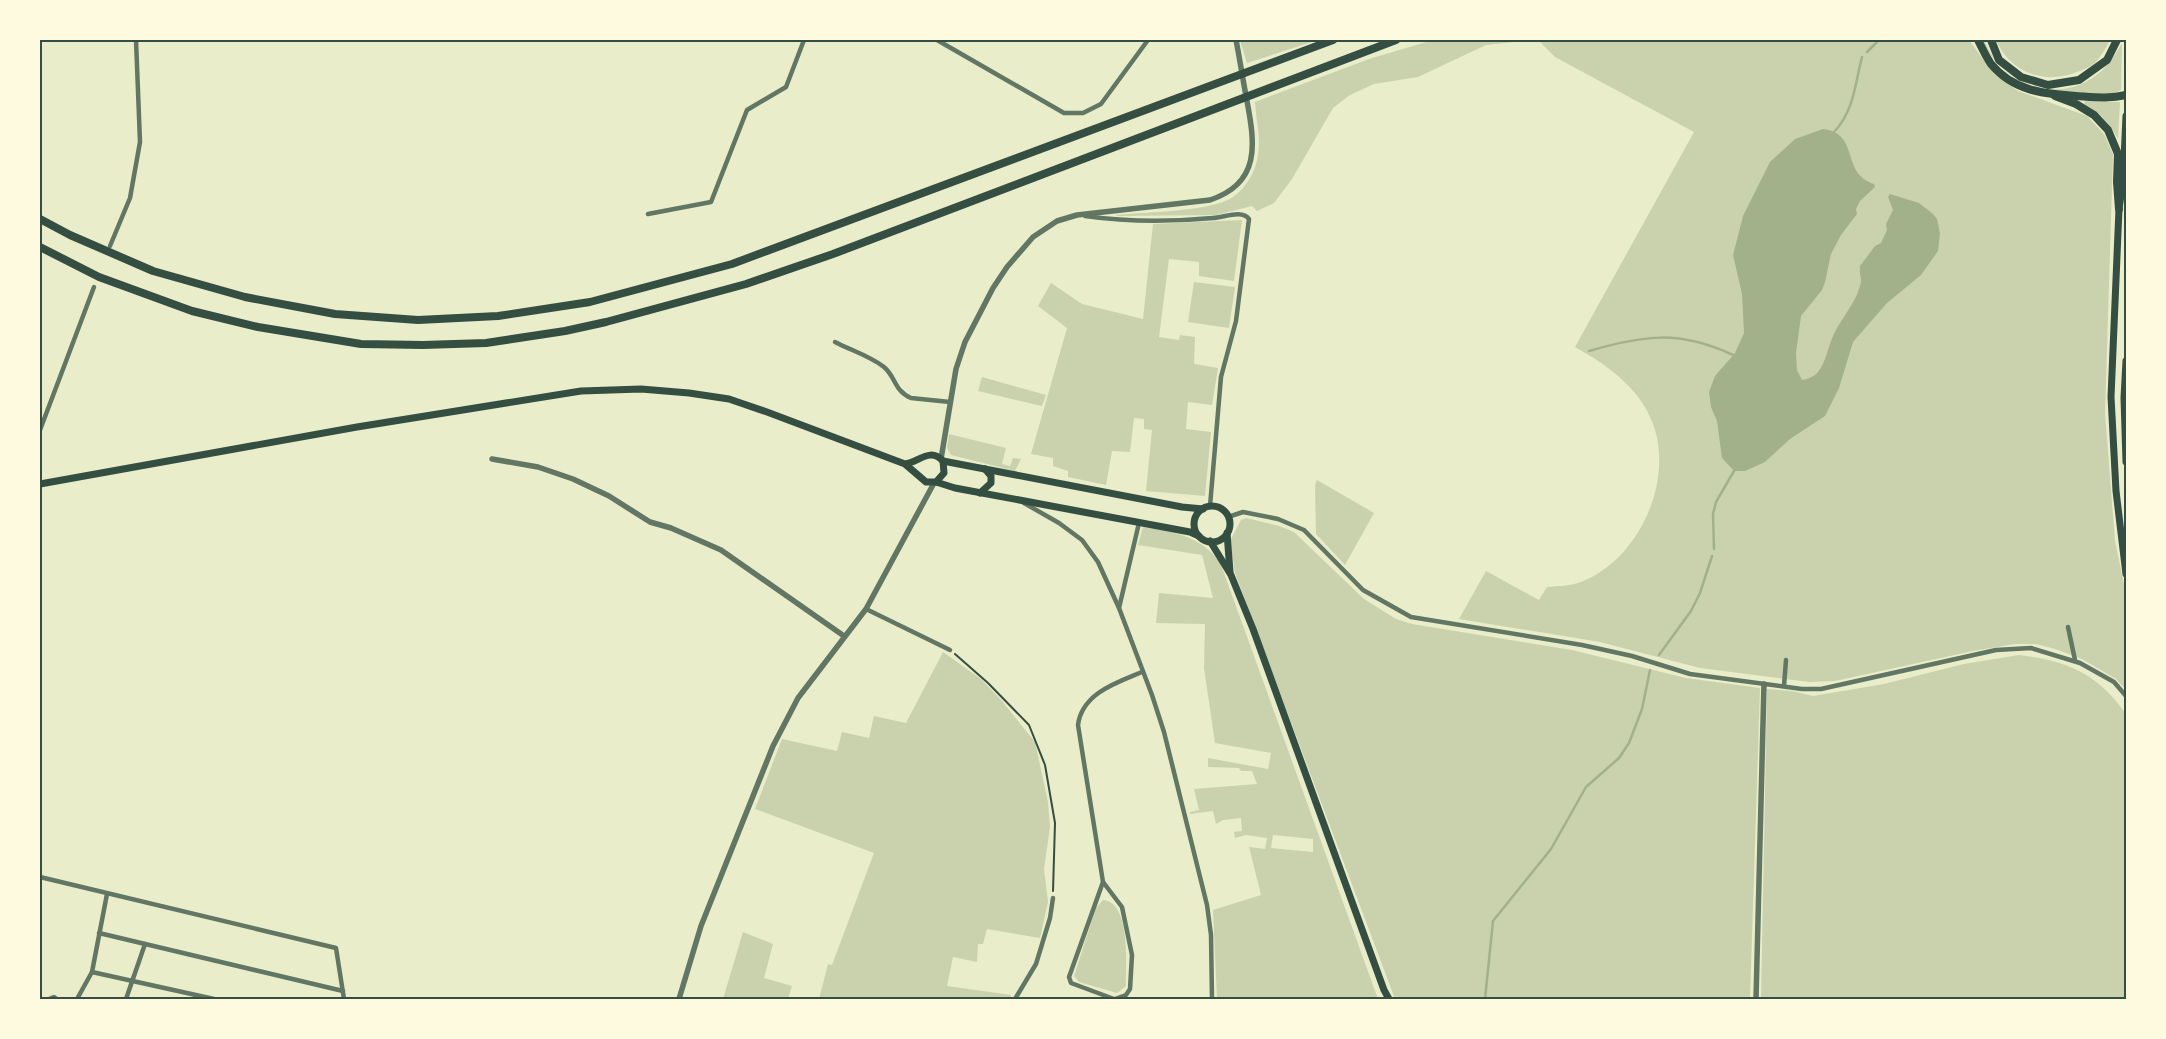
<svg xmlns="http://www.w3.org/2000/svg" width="2166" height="1039" font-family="'Titillium Web',sans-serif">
<rect width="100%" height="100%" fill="#e9edc9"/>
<g fill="#cad2ad" fill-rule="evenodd">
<path d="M1240,40H1318L1247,63Z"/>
<path d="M1433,40H1534L1486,45L1418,77L1374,84L1350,95L1333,108L1292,179L1274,203L1257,211L1252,206L1216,215L1117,216L1116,215C1144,212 1211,212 1233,197C1246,188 1256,171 1258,155C1261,138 1256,119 1255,102L1369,59Z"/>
<path d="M1538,40H1969L1994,74L2018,91L2087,116L2104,134L2113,154L2105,413L2115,541L2126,594V690L2116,679L2082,659L2055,649L2036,644H2015L1973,651L1835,681L1809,682L1700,668L1600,642L1459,619L1486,571L1539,600L1547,587C1558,586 1571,586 1581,582C1636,561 1672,487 1655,430C1644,391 1609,366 1575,347L1694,132L1555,57Z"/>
<path d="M1981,40H1984C1990,52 1995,63 2006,72C2028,90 2064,96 2089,80C2098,75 2108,66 2114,56C2117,52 2119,47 2122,44L2121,90C2110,98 2097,94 2084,93C2032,89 2009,88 1981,40Z"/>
<path d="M1996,40H2110C2106,48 2101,56 2095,63C2090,67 2083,70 2077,72C2045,85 2010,73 1996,40Z"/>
<path d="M2085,101L2120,102L2118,139C2110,124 2100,112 2084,104Z"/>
<path d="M1242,220L1234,281L1199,276V262L1169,259L1159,337L1179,340L1180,335L1195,337L1194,364L1218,368L1212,405L1188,402L1186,429L1211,432L1205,496L1146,491L1152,430L1144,429V419L1134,418L1130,452L1112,451L1106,485L1068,477V471L1053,466V458L1031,454L1067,328L1038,306L1051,283L1082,304L1143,319L1153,224Z"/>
<path d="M1194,282L1235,287L1229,328L1188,322Z"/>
<path d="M982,377L1046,395L1042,406L978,391Z"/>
<path d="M949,434L1006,448L1002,464L1010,466L1013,458L1021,459L1015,471L951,455L947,448Z"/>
<path d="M1317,480L1374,513L1345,565L1316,534L1315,485Z"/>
<path d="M1246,518L1279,526L1294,532L1364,599L1396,619L1412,624L1572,650L1686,678L1760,688L1750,999H1395L1235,573L1230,541L1241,520Z"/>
<path d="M1143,527C1174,532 1199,535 1220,562L1378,999H1217L1213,910L1261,895L1249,847L1265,849L1267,838L1246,835L1235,838L1234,832L1242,831L1241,818L1223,820L1216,824L1213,811L1190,814V812L1199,810L1194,789L1257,784L1252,771H1241L1239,768L1208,767V758L1268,769L1271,753L1215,743L1204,668L1205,624L1156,623L1159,593L1213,598L1202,555L1138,545ZM1273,835L1313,839V852L1271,848Z"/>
<path d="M943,652L981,679L1002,701L1035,742L1048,802L1050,827L1044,869L1048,902L1040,938L987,929L983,944H978L977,962L953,957L947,986L1011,995L1010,999H819L828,964L832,965L874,853L755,809L782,739L837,751L842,732L869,738L874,716L906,723Z"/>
<path d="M2019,655C2067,661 2097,673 2126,714V999H1761L1767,689L1792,691L1813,696L1884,684L1964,664Z"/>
<path d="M1103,900C1131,902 1126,966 1126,986L1117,993L1079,982L1074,976L1096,908Z"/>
<path d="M743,932L773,944L764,978L792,986L788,999H723Z"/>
</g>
<path fill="#a3b18a" d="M1823,129C1861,134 1840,173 1874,184L1875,187L1860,201L1856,209L1857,214L1841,235L1831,254L1825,282L1822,290L1801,316L1796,353L1797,370L1802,380C1806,380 1815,376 1818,372C1826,362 1828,347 1833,336C1841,318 1858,301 1861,281C1861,276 1859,272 1860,266L1875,246L1881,243L1887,230L1886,224L1893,210L1888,197L1890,194L1919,203L1933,214L1937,219L1940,233L1938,251L1921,275L1887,303L1853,342L1839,388L1825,416L1790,439L1765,462L1745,471H1734L1722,458L1717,421L1711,407L1709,392L1715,376L1735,353L1744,333L1742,294L1733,255L1743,216L1770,162L1795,139Z"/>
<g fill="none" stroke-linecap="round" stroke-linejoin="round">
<g stroke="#a3b18a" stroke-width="2.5">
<path d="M1928,40H1934"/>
<path d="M1867,52L1879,40"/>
<path d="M1834,132C1854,111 1855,84 1862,57"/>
<path d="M1589,351C1644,335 1679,330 1733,355"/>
<path d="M1714,549L1713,514L1716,502L1734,471"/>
<path d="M1659,655L1691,611L1700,593L1712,556"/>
<path d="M1485,999L1493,921L1551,849L1586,787L1619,758L1629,743L1642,709L1650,670"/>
</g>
<path stroke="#344e41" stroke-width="2" d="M955,654L988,683L1029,725L1045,765L1055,823L1053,891"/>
<g stroke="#617663" stroke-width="4.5">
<path d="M937,40L1064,113H1083L1101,104L1148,40"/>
<path d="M648,214L711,202L747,110L786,87L804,40"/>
<path d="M1085,216C1127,222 1170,222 1213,218C1223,218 1242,209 1249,219L1236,321L1221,377L1210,506"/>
<path d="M110,246L130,198L140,142L136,40"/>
<path d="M835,342C850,350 870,356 884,367C896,377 894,391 911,398L950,402"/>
<path d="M40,430L94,287"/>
<path d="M1024,503L1059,523L1082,540L1098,562L1119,608L1152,695L1164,732L1207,905L1211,935L1212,999"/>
<path d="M1228,517L1243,512L1278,519L1304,530L1363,590L1411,617L1582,645L1632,656L1690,674L1802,689H1821L1996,650L2031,648L2080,663L2114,682L2126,696"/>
<path d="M1119,608L1139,523"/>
<path d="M866,609L950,650"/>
<path d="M2068,627L2075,660"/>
<path d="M1784,686L1786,660"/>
<path d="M40,877L336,948L344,999"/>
<path d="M1103,882L1122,907L1132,955L1130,989L1126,995L1115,999"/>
<path d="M99,933L343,991"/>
<path d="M92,972L214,999"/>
<path d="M49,999L54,997L57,999"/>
<path d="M77,999L92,972L107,894"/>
<path d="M126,999L145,944"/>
<path d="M1015,999L1036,964L1050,918L1053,898"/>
<path d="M1114,999L1071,983L1069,977L1103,882L1078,725C1082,693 1118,682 1142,672"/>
</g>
<g stroke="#617663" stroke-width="5.5">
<path d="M492,459L538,467L573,479L609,496L650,522L671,528L721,550L844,636"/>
<path d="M941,459L956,369L965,342L993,288L1007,267L1033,237L1057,221L1077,215L1210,200C1261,183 1255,144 1247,101C1243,81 1240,60 1236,40"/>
<path d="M679,999L701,926L773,746L798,698L866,609L934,483"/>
<path d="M1756,999L1764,684"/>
</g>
<g stroke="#344e41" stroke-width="7">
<path d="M2126,116L2123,181L2119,209L2111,397L2116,491L2126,574"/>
<path d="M2126,361L2124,398L2126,462"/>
<path d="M943,461L1182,507L1203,509"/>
<path d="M936,482L955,488L1190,532L1199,536"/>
<path d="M40,484L357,427L581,391L641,389L689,393L729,399L767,412L905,464L926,482H936L944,473L943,461C930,447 919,462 905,464"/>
<path d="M980,493L991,483V476L985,469"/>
<circle cx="1212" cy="524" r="18"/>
<path d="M1227,533L1230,572"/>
<path d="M1210,541L1231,575L1253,629L1384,990L1389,999"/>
</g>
<g stroke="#344e41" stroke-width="8">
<path d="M1978,40C1982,48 1986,57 1991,64C2013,91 2044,94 2076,96C2093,97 2109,99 2126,95"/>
<path d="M1991,40L1999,60L2021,77L2048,85L2079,80L2107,60L2117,40"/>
<path d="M2055,96L2076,104L2094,115L2108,130L2118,154L2117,182L2119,209"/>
<path d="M40,219L70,235L153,271L245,297L335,314L418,320L498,316L590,302L732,264L1333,40"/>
<path d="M40,247L99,277L192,311L258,327L361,344L423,345L486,343L565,331L606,322L746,284L833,254L1396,40"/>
</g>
</g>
<rect width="2166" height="1039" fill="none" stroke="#fefae0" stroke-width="82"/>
<rect x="41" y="41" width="2084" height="957" fill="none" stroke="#344e41" stroke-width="2"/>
</svg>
